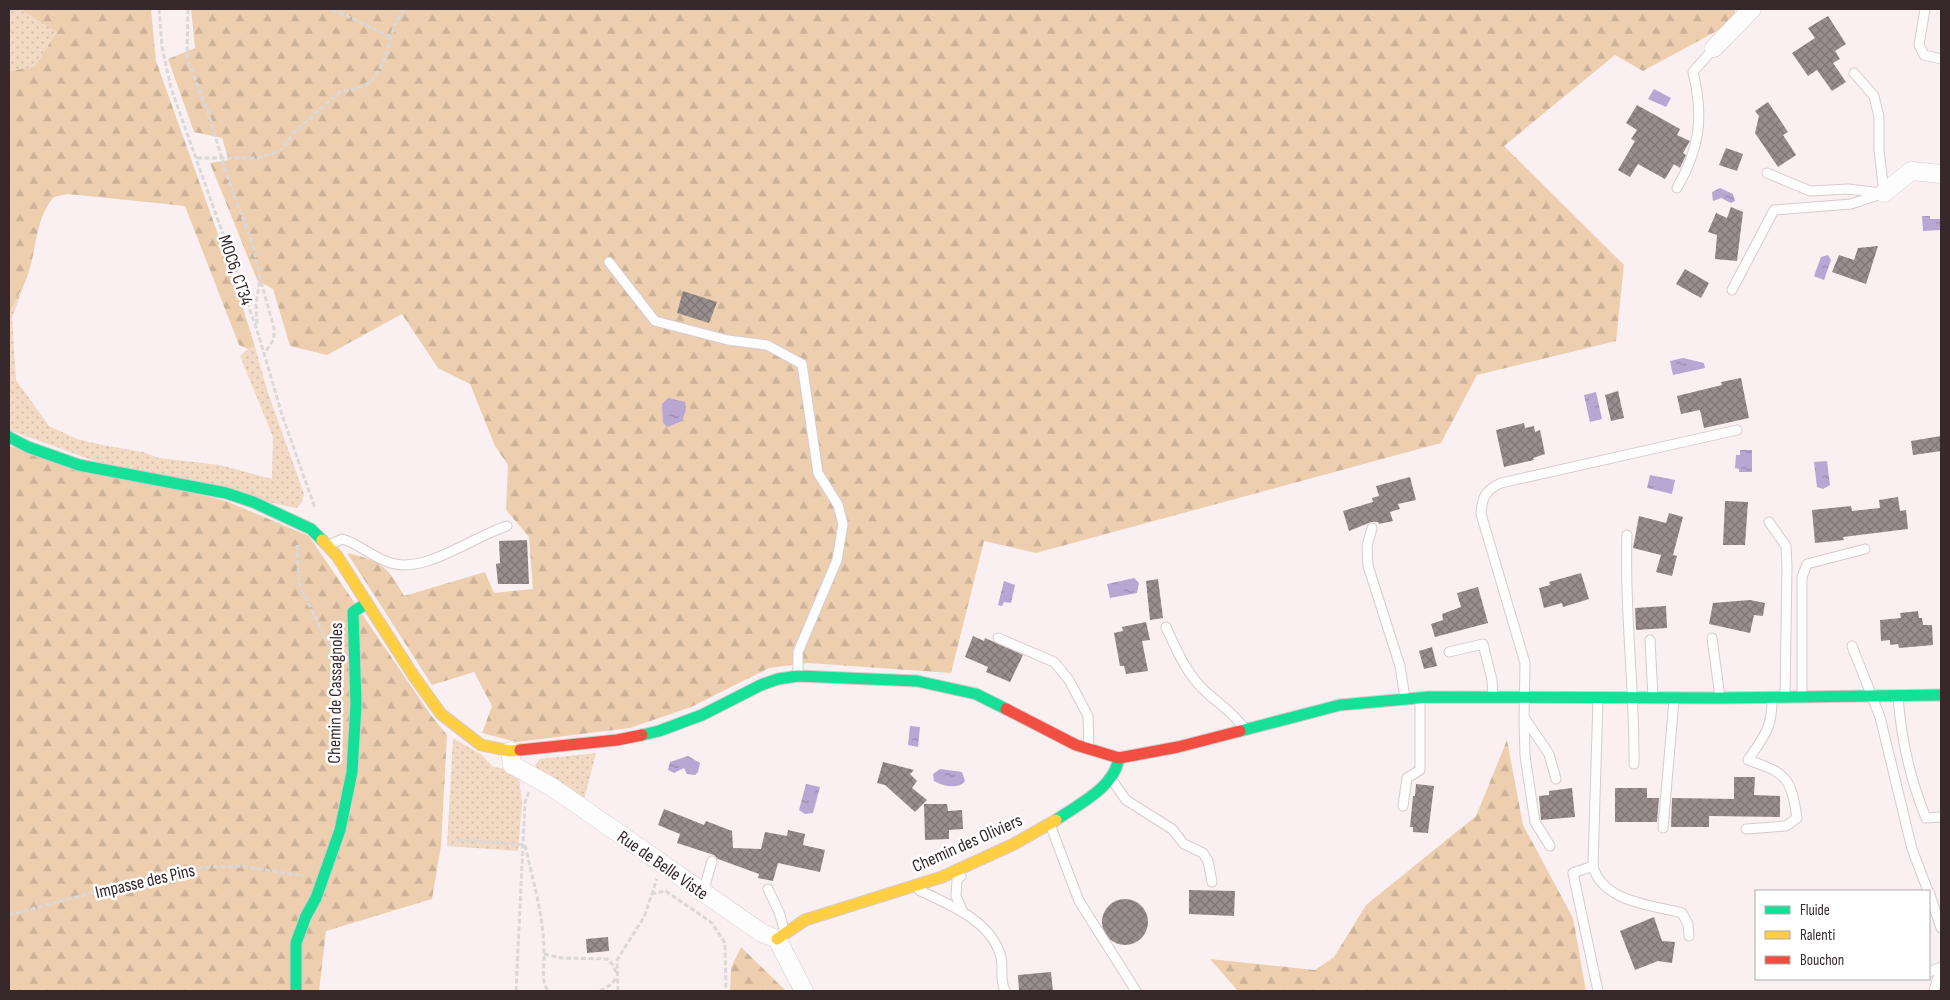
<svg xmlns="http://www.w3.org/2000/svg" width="1950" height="1000" font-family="'Sofia Sans Condensed',sans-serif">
<defs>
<pattern id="grass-dots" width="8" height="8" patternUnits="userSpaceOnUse" patternTransform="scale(1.25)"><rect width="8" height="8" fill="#f2d9c3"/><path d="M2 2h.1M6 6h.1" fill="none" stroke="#d0baa8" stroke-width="1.8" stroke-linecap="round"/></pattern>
<pattern id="forest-firs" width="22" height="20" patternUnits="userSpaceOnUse" patternTransform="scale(1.25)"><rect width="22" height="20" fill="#edcfb0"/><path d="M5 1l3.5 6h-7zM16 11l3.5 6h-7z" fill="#ccb298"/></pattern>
<pattern id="water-ripples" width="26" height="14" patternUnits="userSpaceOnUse" patternTransform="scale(1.25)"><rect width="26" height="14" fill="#baa6d2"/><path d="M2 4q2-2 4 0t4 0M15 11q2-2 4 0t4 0" fill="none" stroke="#9887ab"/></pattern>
<pattern id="building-cross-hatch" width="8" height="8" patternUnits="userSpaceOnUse" patternTransform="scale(1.25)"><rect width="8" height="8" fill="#988e8d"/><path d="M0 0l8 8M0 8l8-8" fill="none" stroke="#7d7473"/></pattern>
</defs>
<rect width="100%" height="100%" fill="#faf0f2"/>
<g fill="url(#grass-dots)">
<path d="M9,9H68L57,32L34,67L9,71Z"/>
<path d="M28,274L12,318L16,380L49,426L77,439L102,445L143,452L159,458L220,465L272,479L273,437L240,356L248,349L255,347L268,393L304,494L302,502L297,508L281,505L95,461L9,430V277Z"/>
<path d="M453,738L482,755L493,767L506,769L519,777L522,804L518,851L447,846Z"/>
<path d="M596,753L584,800L538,770L535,765L540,759Z"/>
</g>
<g fill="url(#forest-firs)">
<path d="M20,9H151L156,61L234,279L255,347L248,349L239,345L185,206L68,194L54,197C36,217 37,246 29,271C25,285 15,299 9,313V71L34,67L57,32Z"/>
<path d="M191,9H1734L1739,19L1643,71L1615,55L1504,146L1624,265L1616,341L1477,375L1441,443L1036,553L984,541L951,673L808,663L769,668L691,707L630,728L517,742L482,733L492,706L474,672L432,685L347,553C382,562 386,564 404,596L485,572L494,593L533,589L529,537L506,510L508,465L495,446L470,384L438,368L402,314L327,355L290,346L273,289L257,280L210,163L229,160L222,138L194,132L168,59L195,48Z"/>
<path d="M9,446L226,501L309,536L430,714L447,735L441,846L432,899L326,931L319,991H9Z"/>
<path d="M1507,740L1523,825L1573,918L1586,991H1238L1210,959L1315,970L1334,957L1366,905L1476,816Z"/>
<path d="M741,947L786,991H730L731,968Z"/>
</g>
<g fill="url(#water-ripples)">
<path d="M1654,89L1671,98L1666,107L1648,99Z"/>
<path d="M1720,188L1733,194L1735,201L1731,203L1721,198L1713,201L1712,192Z"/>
<path d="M1922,216H1930V219H1941V230L1923,231Z"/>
<path d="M1828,255L1831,260L1824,280L1814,276L1821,257Z"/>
<path d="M1683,358L1704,363L1705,368L1673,375L1670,361Z"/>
<path d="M1596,392L1602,419L1590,422L1584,395Z"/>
<path d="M668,398L685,402L686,410L682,421L668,427L663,423L662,404Z"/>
<path d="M1740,450H1752V472H1739V469L1735,468L1736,455H1740Z"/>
<path d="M1827,461L1830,485L1823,489L1817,487L1814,462Z"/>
<path d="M1650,475L1675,480L1672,494L1647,488Z"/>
<path d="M1134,578L1139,583L1137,593L1110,598L1107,584Z"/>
<path d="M1004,581L1015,585L1011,603L1004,602L1002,606L998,605Z"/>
<path d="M910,726L920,727L918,747L908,745Z"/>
<path d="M688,756L700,763L698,772L695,775L687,774L684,768L674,773L668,770L670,762Z"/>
<path d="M940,769L962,772L965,781C958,790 943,786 934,781L933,774Z"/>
<path d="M806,784L820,787L813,813L805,814L799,810Z"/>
</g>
<g fill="url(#building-cross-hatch)">
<path d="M1828,16L1846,44L1835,51L1840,59L1833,63L1846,82L1832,91L1817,70L1808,76L1792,53L1815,38L1808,28Z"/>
<path d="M1768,102L1788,132L1783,135L1796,155L1778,167L1755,133L1759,116L1755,111Z"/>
<path d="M1637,105L1680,129L1677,135L1690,141L1683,153L1686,155L1680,168L1674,164L1665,179L1638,164L1630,177L1618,170L1635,141L1631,139L1637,130L1626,123Z"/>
<path d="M1726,148L1743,154L1737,171L1719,165Z"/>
<path d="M1731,207L1743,212L1737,261L1715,259L1717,235L1708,232L1716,213L1727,218Z"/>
<path d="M1878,246L1866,284L1832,272L1839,255L1854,260L1858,248Z"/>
<path d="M1685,269L1709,283L1701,298L1676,284Z"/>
<path d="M683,291L717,302L709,323L677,313Z"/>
<path d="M1741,378L1749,418L1704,428L1700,410L1681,414L1677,396L1722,385L1721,382Z"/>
<path d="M1618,391L1624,418L1611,421L1605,395Z"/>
<path d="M1524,423L1525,428L1534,426L1535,432L1540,430L1545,454L1533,458L1534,460L1504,467L1496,430Z"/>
<path d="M1941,436V451L1913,455L1911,441Z"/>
<path d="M1410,477L1416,500L1398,504L1400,509L1390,512L1393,521L1379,524L1378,522H1371L1349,531L1343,511L1373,502L1372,498L1379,496L1376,486Z"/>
<path d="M1898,497L1900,511L1906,510L1908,529L1843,537L1844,540L1815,543L1812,510L1851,506L1852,511L1880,508L1879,500Z"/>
<path d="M1725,501L1748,502L1745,545H1723Z"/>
<path d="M1669,513L1683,517L1673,555L1677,556L1672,576L1656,572L1661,555L1633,548L1639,516L1666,523Z"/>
<path d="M527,540L529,584H498L496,564L500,563L499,541Z"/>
<path d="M1581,573L1589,599L1563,607L1562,603L1544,608L1539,588L1550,585L1549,582Z"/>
<path d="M1158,579L1163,618L1150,620L1146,581Z"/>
<path d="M1478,587L1488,623L1435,637L1431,624L1443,620L1442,614L1461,607L1457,593Z"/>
<path d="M1750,600L1765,603L1763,616L1754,615L1750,633L1709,624L1713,603Z"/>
<path d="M1666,606L1667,628L1636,630L1635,608Z"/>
<path d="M1918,611L1919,618H1922L1923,625H1932L1933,645L1899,648L1898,644L1890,645V640L1881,641L1880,620L1901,618L1900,613Z"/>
<path d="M1146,622L1150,640L1142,641L1148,671L1126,674L1124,666H1120L1114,633L1123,631L1122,627Z"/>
<path d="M973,636L984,641L985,638L1023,655L1010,682L986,672L988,667L965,657Z"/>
<path d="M1432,647L1437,666L1424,669L1419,651Z"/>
<path d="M883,762L914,770L910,774L917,781L912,788L927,800L915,812L885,785L877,783Z"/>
<path d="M1734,777H1755L1754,795L1780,796V817L1709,816V827H1671L1672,798L1734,799Z"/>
<path d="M1416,784L1434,786L1428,833L1413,832V827H1410L1413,796H1415Z"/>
<path d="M1572,788L1575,817L1541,820L1539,796L1549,795V791Z"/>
<path d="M1615,788H1647V798H1659L1657,822H1615Z"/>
<path d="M924,804H947L948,811L962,810L963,829L949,830V839L925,840Z"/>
<path d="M664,809L704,825L706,821L732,831L733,848L761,849L765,832L787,836L788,830L805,834L803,845L825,850L820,872L778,863L773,881L758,878L759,874L718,859L714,855L677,843L680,834L658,825Z"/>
<path d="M1189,890L1235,891L1234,916L1189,914Z"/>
<circle cx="1125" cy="922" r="23"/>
<path d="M1654,917L1662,941L1675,942L1672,963L1658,961L1635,970L1620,931Z"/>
<path d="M608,937L609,951L587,953L586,939Z"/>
<path d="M1051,972L1053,991H1019L1018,975Z"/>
</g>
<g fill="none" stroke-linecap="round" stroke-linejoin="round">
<defs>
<g id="lane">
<path d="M1925,9L1919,45L1924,55L1941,59"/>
<path d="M1854,73L1874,96L1879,117V150L1884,193"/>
<path d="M1767,173L1810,191L1848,189L1881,193"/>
<path d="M1677,188C1700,148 1704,117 1693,72L1714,48"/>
<path d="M609,262L655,321L728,340L767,345L802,364L818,473L838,505L843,524L837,560L798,652V676"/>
<path d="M1732,290L1774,210L1851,204L1884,193"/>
<path d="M1769,522L1786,546L1787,566L1785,697"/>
<path d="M1372,528L1367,546L1368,566L1400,666L1405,698"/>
<path d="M1627,535C1624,612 1635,688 1634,764"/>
<path d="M329,545L342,539C360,544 373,558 391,563C425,574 474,536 507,526"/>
<path d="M1166,627C1177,651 1187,675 1207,693C1221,705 1233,713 1244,728"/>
<path d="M998,638L1054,662L1069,680L1088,716L1089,747"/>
<path d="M1712,638L1720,697"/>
<path d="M1650,640L1653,697"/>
<path d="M1852,646L1880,717L1912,849L1928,891"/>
<path d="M1449,652L1483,644L1492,680L1493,696"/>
<path d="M1802,694V577L1807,564L1865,549"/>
<path d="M1898,696C1901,738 1910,779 1926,818L1941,817"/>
<path d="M1598,698L1593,866C1602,902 1652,905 1682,913L1688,924L1689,936"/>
<path d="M1524,720L1525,756L1535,822L1550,846"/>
<path d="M1556,779L1549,754L1524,717L1525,663L1481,514C1482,498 1485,490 1501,483L1737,430"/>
<path d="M1112,780L1126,800L1172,829L1184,844L1203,853L1208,861L1212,882"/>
<path d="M1403,806L1407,778L1420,770V700"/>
<path d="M1051,827L1079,901L1136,991"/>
<path d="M1663,828L1674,700"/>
<path d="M1746,829L1786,826L1797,818C1791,777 1786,773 1748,760C1764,736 1772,729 1772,700"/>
<path d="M1593,866L1573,873L1598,991"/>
<path d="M961,876L957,880L956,896L963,912"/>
<path d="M768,889L779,912L785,933"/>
<path d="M919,890C949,905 991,920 1001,957C1004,970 999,977 1005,991"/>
<path d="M1929,892L1941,928"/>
<path d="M703,893L712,861"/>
<path d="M1929,972L1941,967"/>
<path d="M1934,991L1941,967"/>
</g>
<g id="street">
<path d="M1714,48L1752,9"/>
<path d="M1884,193L1911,171L1941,174"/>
<path d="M510,751L512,765L552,787L762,933L777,939L804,991"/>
</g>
<g id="fast">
<path d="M9,437L28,447L79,465L226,493L253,502L311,529L322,540"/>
<path d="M1240,731L1340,705L1429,697L1720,698L1941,695"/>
<path d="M642,735L659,731L702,715L761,685L778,679L798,676L917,681L976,694L1006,709"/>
<path d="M1056,820C1079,804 1114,788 1119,758"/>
<path d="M296,991V943L306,916L316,898L340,830L352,772L356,704L353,612L367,603"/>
</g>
<g id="slow">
<path d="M322,540L337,556L413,675L441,714L481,745L510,751L520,750"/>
<path d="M777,939L805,920L942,877L1014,844L1056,820"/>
</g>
<g id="jam">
<path d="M1006,709L1076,745L1119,758L1178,747L1240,731"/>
<path d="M520,750L617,740L642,735"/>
</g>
</defs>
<use href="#lane" stroke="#d7cbcd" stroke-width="11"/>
<use href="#street" stroke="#d7cbcd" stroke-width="19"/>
<use href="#fast" stroke="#d7cbcd" stroke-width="13"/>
<use href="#slow" stroke="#d7cbcd" stroke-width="13"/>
<use href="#jam" stroke="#d7cbcd" stroke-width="13"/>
<g stroke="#dbd8d8" stroke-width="3" stroke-dasharray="5 2.5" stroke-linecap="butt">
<path d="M159,9L162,47L171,88L257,330L283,418L315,508"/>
<path d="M188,9L187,59L208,112L228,179L253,245L260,279L256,305L257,325"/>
<path d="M332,9L391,37"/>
<path d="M197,158H257L277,152L284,148L293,133L340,92L359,88L372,81L383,63L395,24L404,9"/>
<path d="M261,282L274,328V339L264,354"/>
<path d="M297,545L299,584L333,654"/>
<path d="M458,840L525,845C533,881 544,917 544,953C545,967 540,979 548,991"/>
<path d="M651,894L666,891L712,923L725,943L726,991"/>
<path d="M9,915L174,871L209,867L241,866L304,876"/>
<path d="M544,954L562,958L607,959L613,965L616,972"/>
<path d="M516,991L525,802L529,792"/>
<path d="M600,991L612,984L616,978"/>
<path d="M618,991L617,960L644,917L657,879"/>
</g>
<use href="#lane" stroke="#fefdfd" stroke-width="9"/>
<use href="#street" stroke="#fefdfd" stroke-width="18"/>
<use href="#fast" stroke="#16e098" stroke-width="11"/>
<use href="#slow" stroke="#ffcf43" stroke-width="11"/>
<use href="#jam" stroke="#f24e42" stroke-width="11"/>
</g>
<g text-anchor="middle" stroke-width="5" stroke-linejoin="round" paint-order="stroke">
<g font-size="18" fill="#37282b" stroke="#fff">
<text transform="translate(236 270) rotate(71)" y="6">MOC6, CT34</text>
<text transform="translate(335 693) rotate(-89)" y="6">Chemin de Cassagnoles</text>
<text transform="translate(967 843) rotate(-24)" y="6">Chemin des Oliviers</text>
<text transform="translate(663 865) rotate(35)" y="6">Rue de Belle Viste</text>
<text transform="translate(145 881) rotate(-13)" y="6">Impasse des Pins</text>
</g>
</g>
<rect width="1950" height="1000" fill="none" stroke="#37282b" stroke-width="20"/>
<rect x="1755" y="890" width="175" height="90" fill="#ffffff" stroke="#afa9aa"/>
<rect x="1765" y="906" width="25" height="8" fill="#16e098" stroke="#afa9aa"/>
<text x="1800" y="915" font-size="15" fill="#37282b">Fluide</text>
<rect x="1765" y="931" width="25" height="8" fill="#ffcf43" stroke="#afa9aa"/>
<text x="1800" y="940" font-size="15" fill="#37282b">Ralenti</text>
<rect x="1765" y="956" width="25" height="8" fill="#f24e42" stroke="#afa9aa"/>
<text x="1800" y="965" font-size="15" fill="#37282b">Bouchon</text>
</svg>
